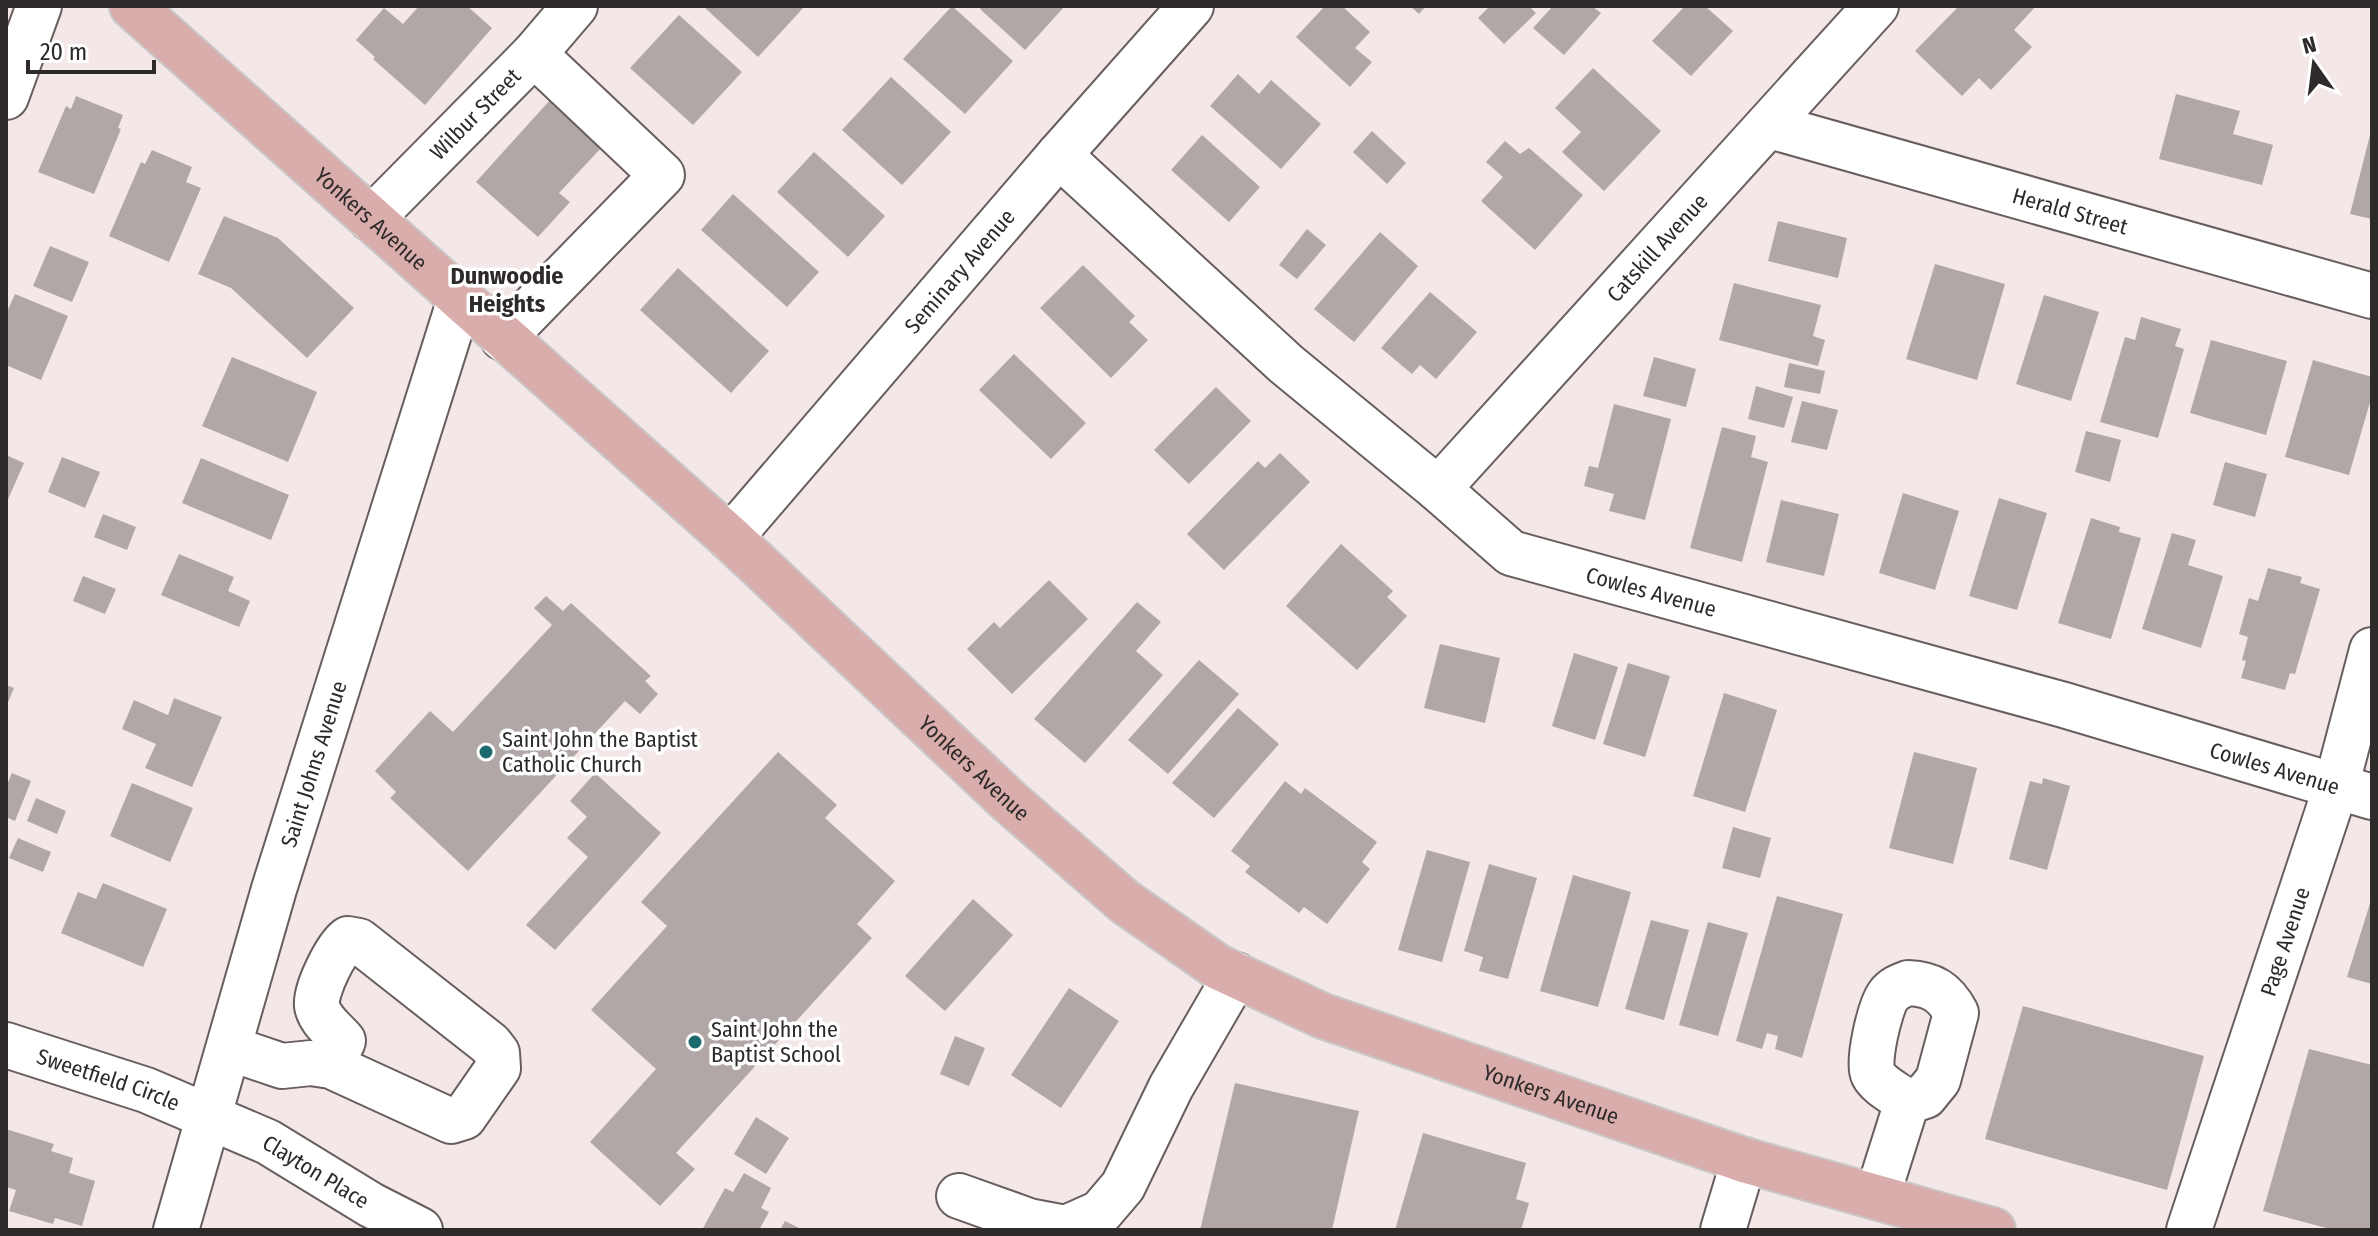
<svg xmlns="http://www.w3.org/2000/svg" width="2378" height="1236" font-family="'Fira Sans Condensed',sans-serif">
<rect width="100%" height="100%" fill="#f3e8e7"/>
<g fill="#b2a7a7">
<path d="M419,6H467L492,28L425,105L373,59L375,57L356,40L384,8L403,24Z"/>
<path d="M703,6H805L758,57Z"/>
<path d="M952,6L1013,61L965,114L903,59Z"/>
<path d="M983,6H1065L1025,50L980,9Z"/>
<path d="M1325,6H1342L1370,32L1355,48L1372,62L1350,87L1296,37Z"/>
<path d="M1410,6H1426L1419,14Z"/>
<path d="M1490,6H1529L1536,13L1504,44L1478,18Z"/>
<path d="M1553,6H1592L1601,13L1564,55L1533,28Z"/>
<path d="M1685,6H1705L1733,31L1691,76L1652,41Z"/>
<path d="M1959,6H2036L2014,30L2032,47L1991,90L1979,78L1962,96L1915,51Z"/>
<path d="M679,15L742,72L693,125L630,68Z"/>
<path d="M1593,68L1661,131L1604,191L1562,152L1581,132L1555,108Z"/>
<path d="M1238,74L1259,94L1271,80L1321,124L1281,169L1210,106Z"/>
<path d="M891,77L951,132L902,185L842,130Z"/>
<path d="M2176,94L2240,111L2233,134L2273,145L2262,185L2159,159Z"/>
<path d="M76,96L123,115L118,128L121,129L94,194L38,172L66,106L71,109Z"/>
<path d="M551,99L603,146L559,193L570,202L538,237L476,182Z"/>
<path d="M1372,131L1406,163L1387,184L1353,152Z"/>
<path d="M2371,131H2372V219L2350,214Z"/>
<path d="M1202,135L1260,187L1229,222L1171,170Z"/>
<path d="M1505,141L1520,154L1529,148L1583,195L1535,250L1481,201L1503,177L1486,162Z"/>
<path d="M152,150L192,167L186,182L201,188L169,262L109,236L141,162L145,164Z"/>
<path d="M814,152L885,216L848,257L777,192Z"/>
<path d="M733,194L819,272L787,307L701,230Z"/>
<path d="M224,216L278,238L354,308L307,358L231,288L198,274Z"/>
<path d="M1778,221L1847,238L1838,278L1768,261Z"/>
<path d="M1307,229L1326,245L1297,279L1279,265Z"/>
<path d="M1380,232L1418,266L1354,342L1314,309Z"/>
<path d="M50,246L89,262L72,302L33,286Z"/>
<path d="M1935,264L2005,284L1977,380L1906,359Z"/>
<path d="M1083,265L1135,316L1129,322L1148,340L1111,378L1040,308Z"/>
<path d="M678,268L769,351L731,393L640,310Z"/>
<path d="M1734,283L1821,305L1813,336L1825,340L1818,366L1719,340Z"/>
<path d="M1430,292L1477,332L1436,379L1420,365L1412,374L1381,348Z"/>
<path d="M15,294L68,316L41,380L6,365V314Z"/>
<path d="M2044,295L2099,312L2071,401L2016,384Z"/>
<path d="M2141,317L2181,329L2175,346L2184,349L2158,438L2100,422L2125,337L2135,340Z"/>
<path d="M2211,340L2287,361L2266,435L2190,413Z"/>
<path d="M1014,354L1086,423L1051,459L979,390Z"/>
<path d="M232,357L317,392L288,462L202,426Z"/>
<path d="M1654,357L1696,369L1686,407L1643,396Z"/>
<path d="M2313,360L2372,377V395L2349,475L2285,457Z"/>
<path d="M1789,363L1825,371L1820,394L1784,387Z"/>
<path d="M1756,386L1793,397L1784,428L1748,419Z"/>
<path d="M1216,387L1251,421L1189,484L1154,450Z"/>
<path d="M1802,401L1838,410L1827,450L1791,442Z"/>
<path d="M1614,404L1671,419L1645,520L1609,511L1614,494L1584,486L1589,466L1598,468Z"/>
<path d="M1722,427L1756,436L1751,457L1768,462L1742,562L1690,548Z"/>
<path d="M2086,431L2121,440L2110,482L2075,472Z"/>
<path d="M1280,453L1310,482L1224,570L1187,534L1258,461L1265,468Z"/>
<path d="M6,455L24,463L6,504Z"/>
<path d="M62,457L100,472L85,508L48,492Z"/>
<path d="M201,458L289,495L271,540L182,503Z"/>
<path d="M2225,462L2267,474L2255,517L2213,505Z"/>
<path d="M1903,493L1959,511L1935,590L1879,573Z"/>
<path d="M1999,498L2047,513L2017,610L1969,596Z"/>
<path d="M1781,500L1839,514L1824,576L1766,562Z"/>
<path d="M103,514L136,527L127,550L94,537Z"/>
<path d="M2091,518L2120,527L2119,532L2141,538L2111,639L2058,623Z"/>
<path d="M2172,533L2196,540L2188,565L2223,576L2201,648L2142,629Z"/>
<path d="M1341,544L1393,591L1387,597L1407,616L1357,670L1286,606Z"/>
<path d="M179,554L234,577L228,591L250,601L239,627L161,595Z"/>
<path d="M2268,568L2302,577L2300,583L2320,589L2295,674L2290,673L2285,690L2241,678L2246,661L2242,660L2248,637L2239,634L2249,598L2258,601Z"/>
<path d="M83,576L116,589L105,614L73,601Z"/>
<path d="M1049,580L1088,619L1012,694L967,649L994,622L1000,628Z"/>
<path d="M546,596L563,611L571,603L651,676L645,681L658,694L640,714L625,701L468,871L390,798L396,792L375,771L430,711L453,732L552,625L534,608Z"/>
<path d="M1137,602L1161,622L1136,651L1163,675L1085,763L1034,719Z"/>
<path d="M1440,644L1500,658L1485,723L1424,708Z"/>
<path d="M1574,653L1618,667L1595,740L1552,726Z"/>
<path d="M1199,660L1239,694L1168,774L1128,740Z"/>
<path d="M1628,663L1670,676L1645,757L1603,744Z"/>
<path d="M6,685L14,688L6,707Z"/>
<path d="M1724,693L1777,710L1745,812L1693,796Z"/>
<path d="M174,698L222,717L192,787L145,768L156,744L122,729L134,700L168,715Z"/>
<path d="M1238,708L1279,744L1214,818L1172,783Z"/>
<path d="M778,752L837,805L825,818L895,881L857,924L872,938L676,1153L695,1169L660,1206L590,1142L656,1069L591,1010L667,926L641,902Z"/>
<path d="M1914,752L1977,768L1953,864L1889,848Z"/>
<path d="M12,773L31,781L15,821L6,817V787Z"/>
<path d="M595,773L661,833L555,950L526,925L588,857L567,838L587,817L570,801Z"/>
<path d="M2043,778L2070,786L2047,870L2009,859L2030,781L2042,784Z"/>
<path d="M1285,781L1301,794L1305,788L1377,842L1362,862L1370,869L1327,924L1304,907L1299,913L1245,872L1250,866L1231,851Z"/>
<path d="M132,783L193,808L170,862L110,836Z"/>
<path d="M36,798L66,811L57,834L27,821Z"/>
<path d="M1733,827L1771,838L1760,878L1722,868Z"/>
<path d="M18,838L51,852L43,872L9,858Z"/>
<path d="M1427,850L1470,862L1442,962L1398,950Z"/>
<path d="M1489,864L1537,878L1508,979L1479,971L1483,957L1464,951Z"/>
<path d="M1573,875L1631,892L1598,1007L1540,991Z"/>
<path d="M103,883L167,909L143,967L61,933L78,892L96,899Z"/>
<path d="M1777,896L1843,914L1802,1058L1775,1049L1778,1036L1767,1033L1762,1049L1736,1041Z"/>
<path d="M2372,897V984L2347,977Z"/>
<path d="M973,899L1013,935L945,1011L905,976Z"/>
<path d="M1651,920L1689,930L1664,1020L1625,1009Z"/>
<path d="M1708,922L1748,933L1718,1036L1679,1025Z"/>
<path d="M1069,988L1119,1021L1061,1108L1011,1075Z"/>
<path d="M2023,1006L2204,1056L2167,1190L1985,1139Z"/>
<path d="M955,1036L985,1048L969,1086L940,1074Z"/>
<path d="M2309,1049L2372,1065V1230H2334L2263,1211Z"/>
<path d="M1235,1083L1359,1111L1332,1230H1200Z"/>
<path d="M756,1117L789,1138L766,1174L734,1154Z"/>
<path d="M6,1129L54,1144L51,1151L73,1158L69,1173L95,1181L82,1226L55,1218L53,1224L9,1211L16,1190L6,1187Z"/>
<path d="M1423,1133L1526,1163L1516,1199L1529,1203L1521,1230H1395Z"/>
<path d="M744,1173L771,1188L761,1208L769,1212L759,1230H702L725,1188L733,1192Z"/>
<path d="M785,1221L803,1230H780Z"/>
</g>
<g fill="none" stroke-linecap="round" stroke-linejoin="round">
<defs>
<g id="minor">
<path d="M6,97L39,6"/>
<path id="s1" d="M1770,126L2372,296"/>
<path id="s2" d="M1059,155L1286,364L1438,489L1511,553L2064,705L2372,797"/>
<path id="s3" d="M371,219L534,54L575,6"/>
<path d="M503,338L662,175L534,54"/>
<path id="s4" d="M1438,489L1876,6"/>
<path id="s5" d="M730,538L1059,155L1191,6"/>
<path d="M1908,983C1932,984 1945,992 1956,1013L1938,1080L1925,1096L1907,1102C1897,1094 1879,1086 1873,1074C1867,1062 1880,1007 1888,996C1893,989 1900,986 1908,983Z"/>
<path id="s6" d="M6,1045L146,1090L268,1142L371,1205L420,1230"/>
<path d="M229,1048L282,1066L311,1063L331,1066L451,1121L464,1117L498,1068L497,1053L490,1044L359,941L348,939C336,948 315,990 317,1006C320,1021 334,1030 343,1041L331,1066"/>
<path d="M959,1196L1029,1221L1066,1228L1100,1213L1123,1186L1171,1087L1236,975"/>
<path d="M1877,1197L1907,1102"/>
<path id="s7" d="M176,1230L274,889L460,299"/>
<path d="M1723,1230L1744,1160"/>
<path id="s8" d="M2189,1230L2336,787L2372,650"/>
</g>
<g id="major">
<path id="s9" d="M132,6L730,538L1010,802L1125,902L1218,967L1323,1016L1744,1160L1993,1230"/>
</g>
</defs>
<use href="#minor" stroke="#675e5d" stroke-width="48"/>
<use href="#major" stroke="#c9c8c8" stroke-width="48"/>
<use href="#minor" stroke="#fff" stroke-width="44"/>
<use href="#major" stroke="#d9adab" stroke-width="44"/>
</g>
<g fill="#1c696e" stroke="#fff" stroke-width="3">
<circle cx="486" cy="752" r="8"/>
<circle cx="695" cy="1042" r="8"/>
</g>
<g text-anchor="middle" stroke-width="7" stroke-linejoin="round" paint-order="stroke">
<g font-size="22" fill="#2e2a2a" stroke="#fff">
<text dy="8" stroke="none"><textPath href="#s3" startOffset="148">Wilbur Street</textPath></text>
<text dy="8" stroke="none"><textPath href="#s1" startOffset="312">Herald Street</textPath></text>
<text dy="8" stroke="none"><textPath href="#s9" startOffset="320">Yonkers Avenue</textPath></text>
<text dy="8" stroke="none"><textPath href="#s4" startOffset="326">Catskill Avenue</textPath></text>
<text dy="8" stroke="none"><textPath href="#s5" startOffset="352">Seminary Avenue</textPath></text>
<text dy="8" stroke="none"><textPath href="#s2" startOffset="748">Cowles Avenue</textPath></text>
<text dy="8" stroke="none"><textPath href="#s7" startOffset="486">Saint Johns Avenue</textPath></text>
<text dy="8" stroke="none"><textPath href="#s9" startOffset="1136">Yonkers Avenue</textPath></text>
<text dy="8" stroke="none"><textPath href="#s2" startOffset="1396">Cowles Avenue</textPath></text>
<text dy="8" stroke="none"><textPath href="#s8" startOffset="304">Page Avenue</textPath></text>
<text dy="8" stroke="none"><textPath href="#s6" startOffset="108">Sweetfield Circle</textPath></text>
<text dy="8" stroke="none"><textPath href="#s9" startOffset="1808">Yonkers Avenue</textPath></text>
<text dy="8" stroke="none"><textPath href="#s6" startOffset="336">Clayton Place</textPath></text>
</g>
<g font-size="22" fill="#2e2a2a" stroke="#fff" text-anchor="start">
<text x="502" y="747">Saint John the Baptist<tspan x="502" dy="25">Catholic Church</tspan></text>
<text x="711" y="1037">Saint John the<tspan x="711" dy="25">Baptist School</tspan></text>
</g>
<g font-size="24" font-weight="bold" fill="#2e2a2a" stroke="#fff">
<text x="507" y="284">Dunwoodie<tspan x="507" dy="28">Heights</tspan></text>
</g>
</g>
<rect width="2378" height="1236" fill="none" stroke="#2e2a2a" stroke-width="16"/>
<g transform="translate(2314 64) rotate(346)" stroke="#ffffff" stroke-width="6" paint-order="stroke">
<path d="M0-6L14 30L0 20L-14 30Z" fill="#2e2a2a"/>
<text y="-12" font-size="22" font-weight="bold" text-anchor="middle" fill="#2e2a2a">N</text>
</g>
<path d="M28 60v12h126v-12" fill="none" stroke="#2e2a2a" stroke-width="4"/>
<text x="40" y="60" font-size="24" fill="#2e2a2a" stroke="#ffffff" stroke-width="6" paint-order="stroke">20 m</text>
</svg>
